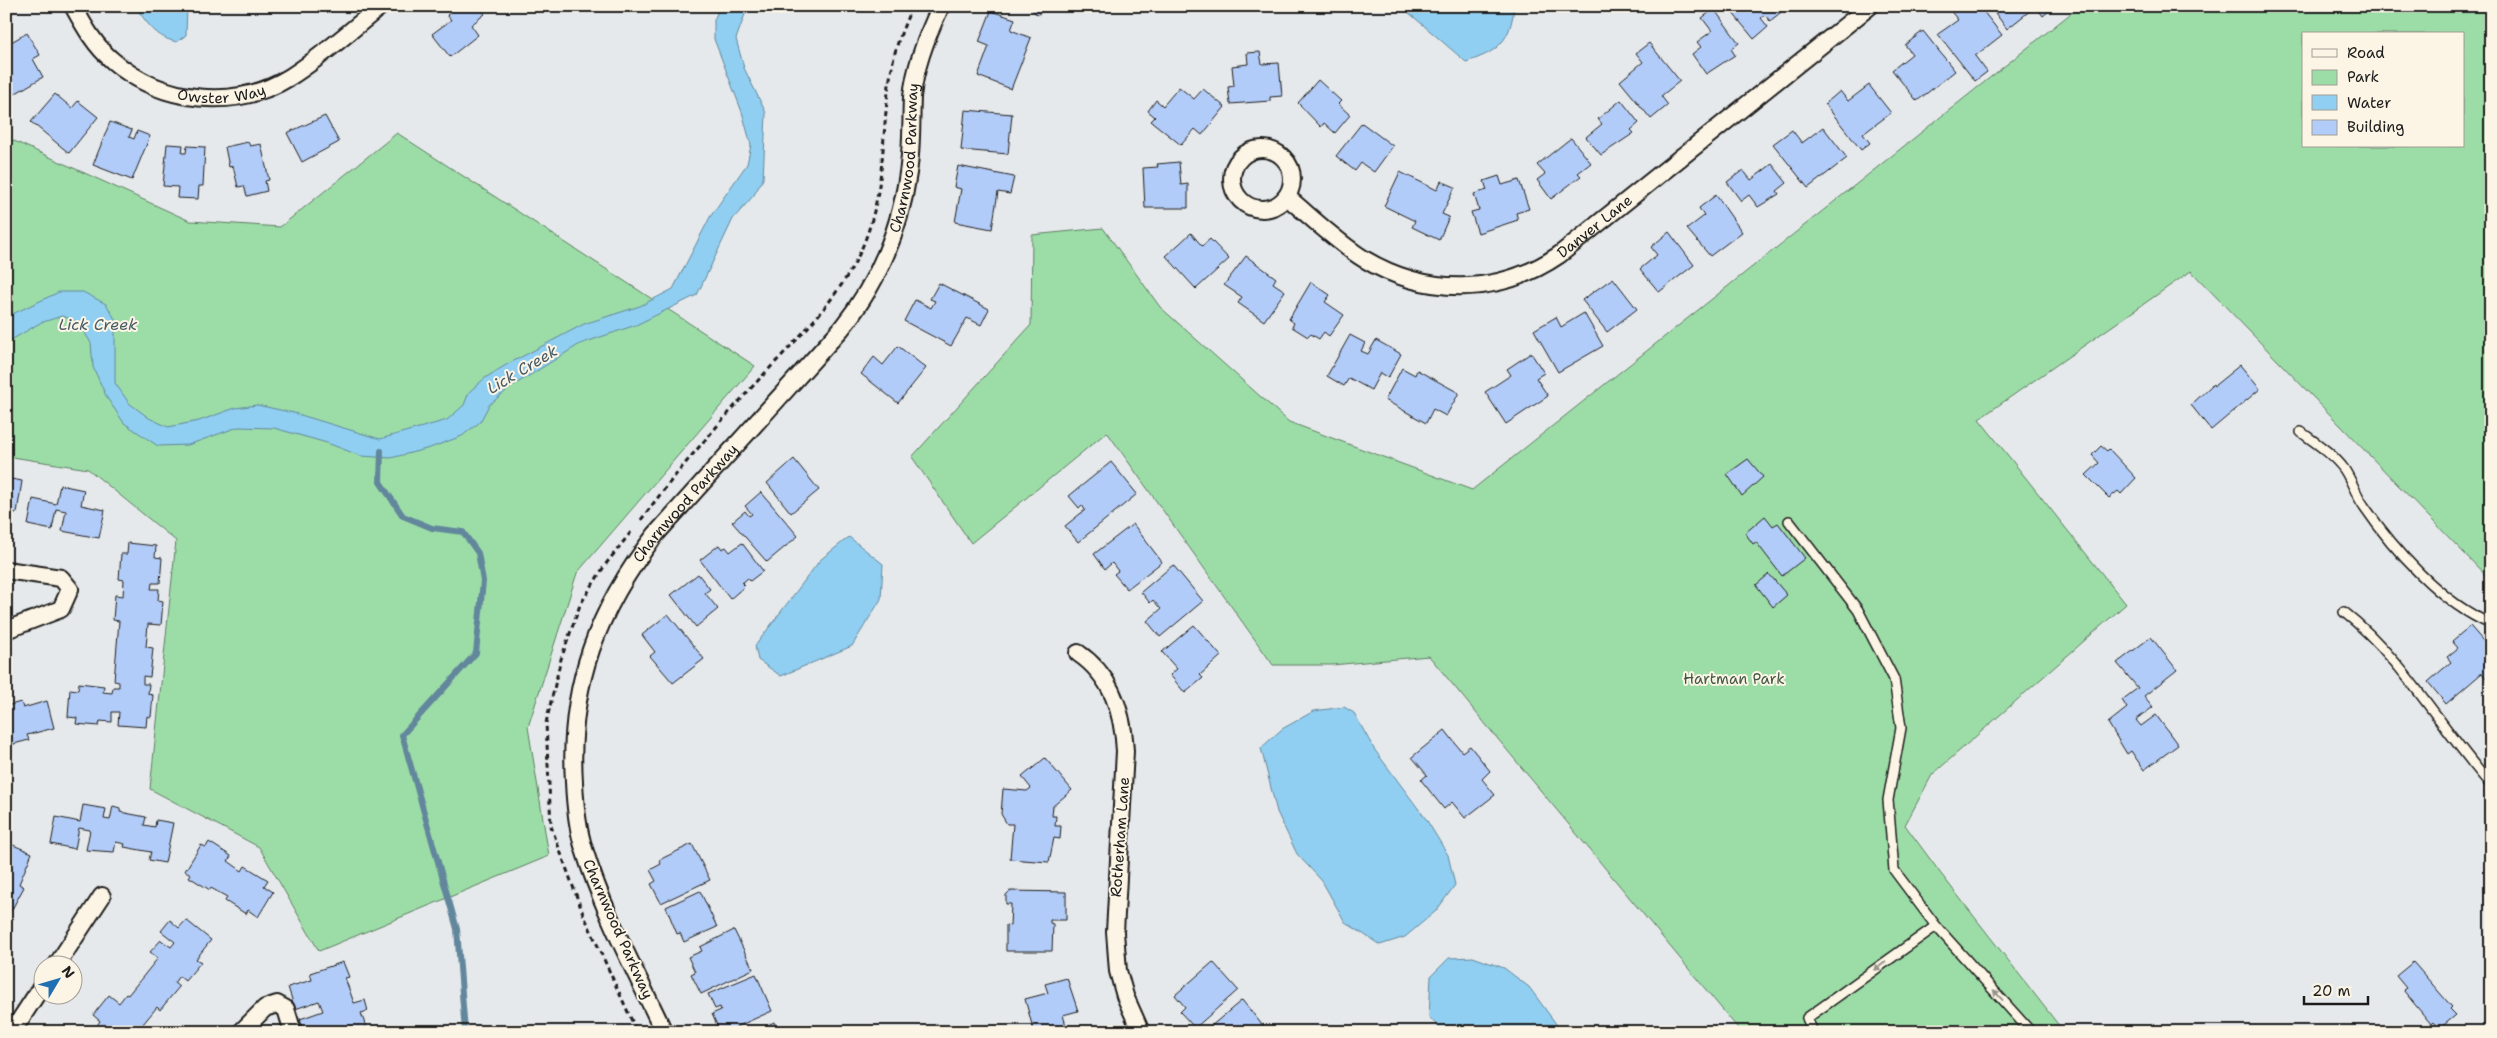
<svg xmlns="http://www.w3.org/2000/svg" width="2497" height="1038" font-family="'Shantell Sans',sans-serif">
<rect width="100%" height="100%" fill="#e6e9eb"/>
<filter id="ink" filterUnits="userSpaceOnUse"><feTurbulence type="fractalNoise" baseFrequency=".02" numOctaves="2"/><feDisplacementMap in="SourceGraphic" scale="10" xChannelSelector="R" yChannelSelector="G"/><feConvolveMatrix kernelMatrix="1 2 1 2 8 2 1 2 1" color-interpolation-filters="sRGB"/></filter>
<g filter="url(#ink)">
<g fill="#9cdda7" stroke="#5c7c62" fill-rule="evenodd">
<path d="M2080,6H2491V581L2191,271L1979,419L2126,604L1932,775L1905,825L1941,874L2064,1032H1741L1429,656L1332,665H1273L1107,432L971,543L912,457L1031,325L1032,235L1103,228L1160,307L1289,422L1472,490ZM2303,34H2463V146H2303Z"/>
<path d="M397,133L755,366L577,573L528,727L549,856L319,951L259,847L150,789L176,541L88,469L6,456V146L12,140L190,221L280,227Z"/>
</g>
<g fill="#90cff1" stroke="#62879c">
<path d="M135,6H187L186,35L177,42C156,38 147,23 135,6Z"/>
<path d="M720,6H748L736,39L744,68L766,113L763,179L754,195L733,219L697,295L636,325L580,344L511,387L489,405L480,422L462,436L430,448L391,458L361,456L327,443L274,428L238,427L188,445L158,446L124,423L107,398L93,367L91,343L78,322L62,316L40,323L6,343V317L59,292H83L106,304L115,319V383L129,403L149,418L168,427L199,421L235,408L257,405L294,413L380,439L447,420L464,405L469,392L485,378L506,365L584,324L640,306L673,289L710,217L747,164L751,145L742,112L714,39V20Z"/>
<path d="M1401,6H1514C1511,41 1498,52 1466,62Z"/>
<path d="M849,537L883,564L881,599L852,646L781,676L758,660L755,646L820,560Z"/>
<path d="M1344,707L1354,713L1374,749L1426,819L1448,855L1455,885L1436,911L1405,937L1380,945L1345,922L1322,881L1297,854L1277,812L1261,748L1282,729L1314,711Z"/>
<path d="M1473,957L1504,968L1529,987L1562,1032H1443L1429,1017L1431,976L1449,958Z"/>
</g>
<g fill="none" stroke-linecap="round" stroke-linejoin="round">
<path stroke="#62879c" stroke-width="6" d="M381,451L380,482L403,516L432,528L463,532L478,553L483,581L476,653L402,735L457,929L465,1032"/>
</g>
<g fill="#b2ccf9" stroke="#1c1c1c">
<path d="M459,6H478L485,14L471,25L478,35L450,57L432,34L451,20L447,15Z"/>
<path d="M1030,6H1049L1037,15Z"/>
<path d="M1727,6H1783L1785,9L1770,21L1765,15L1761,18L1768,27L1754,39Z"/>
<path d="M1951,6H1979L2002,35L1975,56L1987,72L1975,81L1938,34L1958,20L1948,8Z"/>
<path d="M1990,6H2036L2007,29Z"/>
<path d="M2036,6H2055L2043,16Z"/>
<path d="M1714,9L1739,43L1731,49L1735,55L1706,74L1692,54L1701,47L1697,42L1712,31L1702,18Z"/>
<path d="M991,11L1015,19L1011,30L1031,38L1011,89L978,76L989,46L979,42Z"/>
<path d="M1923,31L1955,71L1917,101L1892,70L1912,54L1905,45Z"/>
<path d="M27,33L40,55L33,59L43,77L11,96L6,87V45Z"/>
<path d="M1649,43L1680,81L1661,96L1668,105L1651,119L1620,81L1643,62L1636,53Z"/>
<path d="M1260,52L1262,64L1279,63L1282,96L1270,97V101L1230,104L1228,87L1234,86L1232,66L1248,64L1247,53Z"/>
<path d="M1318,80L1341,101L1338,104L1350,115L1335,133L1324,123L1321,127L1298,103Z"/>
<path d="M1869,85L1891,113L1863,134L1870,143L1861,150L1825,104L1840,91L1848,101Z"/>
<path d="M1179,87L1194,99L1203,89L1225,107L1202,135L1195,129L1181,145L1151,121L1155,117L1148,111L1156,100L1163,106Z"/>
<path d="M55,94L72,108L78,101L98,117L69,153L31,122Z"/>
<path d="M1621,100L1639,123L1631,130L1634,133L1601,155L1586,137L1602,124L1598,119Z"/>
<path d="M965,110L1012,114L1008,154L961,150Z"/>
<path d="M325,116L339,142L302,162L287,133Z"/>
<path d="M110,122L132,130L129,137L134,139L137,131L150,136L132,180L93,165Z"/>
<path d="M1362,123L1393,146L1374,172L1361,163L1355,171L1336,156Z"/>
<path d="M1823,127L1847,158L1808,188L1773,144L1792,130L1802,143Z"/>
<path d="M1571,138L1591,163L1578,173L1581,176L1551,199L1537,180L1545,174L1537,165Z"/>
<path d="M248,142L250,146L261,144L269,180L265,181L267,191L247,196L244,186L238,187L233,166L229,167L225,147Z"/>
<path d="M167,144L183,145L182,153H186L187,146L205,147L203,186H199L198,199L177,198L178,187L163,186Z"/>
<path d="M1179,162L1181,185L1188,184V208H1145L1143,168L1158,167L1157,164Z"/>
<path d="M1772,164L1787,183L1777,191L1779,194L1758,207L1749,195L1741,201L1727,182L1743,170L1751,180Z"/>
<path d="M958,166L1014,177L1010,194L998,192L992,229L955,222L961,189L954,187Z"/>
<path d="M1400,172L1437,190L1441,181L1455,187L1442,214L1449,217L1439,240L1412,227L1415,221L1384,206Z"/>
<path d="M1499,176L1502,185L1519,180L1529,209L1516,213L1518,220L1478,233L1471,212L1479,210L1474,194L1487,190L1484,181Z"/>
<path d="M1716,195L1742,232L1710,256L1687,229L1704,216L1699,208Z"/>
<path d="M1669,232L1694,265L1659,292L1640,269L1657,255L1651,247Z"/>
<path d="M1191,233L1202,246L1210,239L1229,259L1196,289L1166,256Z"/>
<path d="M1246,256L1276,278L1273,283L1285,291L1264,321L1238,303L1242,297L1224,285Z"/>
<path d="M1613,278L1637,309L1607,332L1582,300Z"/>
<path d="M1311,282L1330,295L1325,302L1344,315L1329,336L1324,332L1319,339L1311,334L1308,337L1292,327L1294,323L1289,319Z"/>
<path d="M939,283L989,309L981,325L967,318L951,346L904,321L915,300L931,308L935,301L930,299Z"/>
<path d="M1584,313L1603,346L1558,372L1534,330L1556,317L1561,327Z"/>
<path d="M1350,335L1365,343L1361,351L1368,354L1376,340L1401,354L1388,378L1380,373L1371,390L1349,378L1344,386L1327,376Z"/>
<path d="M898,346L926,368L898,403L861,374L874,357L883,365Z"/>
<path d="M1531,353L1544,373L1536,378L1548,396L1506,424L1485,392L1511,375L1507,369Z"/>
<path d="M2240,365L2260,389L2211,430L2191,405L2213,384L2214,386Z"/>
<path d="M1402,368L1415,375L1417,370L1459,393L1446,416L1433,409L1426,423L1385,400Z"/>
<path d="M2101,446L2107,451L2109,449L2136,478L2121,494L2118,491L2109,498L2086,475L2099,463L2092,455Z"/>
<path d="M794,459L819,490L791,513L767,483Z"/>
<path d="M1748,459L1763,477L1742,496L1727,474Z"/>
<path d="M1111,462L1137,494L1078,542L1065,526L1085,510L1082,505L1079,508L1069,496Z"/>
<path d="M6,478L22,481L17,513L10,512L9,517L6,516Z"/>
<path d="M60,485L84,490L81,505L105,510L99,538L62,531L66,511L56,509L52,530L28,525L33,499L56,504Z"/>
<path d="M761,492L798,536L767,562L732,522L745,511L749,516L752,514L745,506Z"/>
<path d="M1765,516L1773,526L1778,523L1805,558L1782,576L1756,542L1753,544L1745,533Z"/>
<path d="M1133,524L1162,562L1127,589L1114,574L1118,571L1112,563L1105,569L1094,554Z"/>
<path d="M128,543L156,546L155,557L162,558L160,583H152L151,589H159L158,600L163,601L161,625L148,624L146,647L153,648L150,677L143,676V684H149L148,694L153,695L151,717L147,716L146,727L118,725L119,712H112V722L100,721L99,726L76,724L77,718L68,717L70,689L78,690L79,683L104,686L103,692L112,693L113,687H119V682L114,681L119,621L113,620L115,595L123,596L124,580L119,579L121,554H127Z"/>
<path d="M742,543L763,571L750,581L748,578L742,583L745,586L730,599L700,560L719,545L722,549L726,547L730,552Z"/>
<path d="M1173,565L1203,601L1160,637L1147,621L1161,609L1153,600L1150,603L1141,592Z"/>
<path d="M698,574L710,589L705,593L718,609L696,627L671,595Z"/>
<path d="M1769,574L1787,595L1773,607L1756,585Z"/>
<path d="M668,614L704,659L673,683L650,656L655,652L642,635Z"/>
<path d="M1194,625L1221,656L1200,675L1203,678L1185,693L1170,675L1177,669L1162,652Z"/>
<path d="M2470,626L2491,650V681L2489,682L2482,673L2446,704L2428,682L2451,662L2447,657L2458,648L2452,641Z"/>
<path d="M2151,637L2177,670L2144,696L2153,707L2136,720L2141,726L2156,715L2178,745L2144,770L2131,751L2127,754L2108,723L2127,708L2122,700L2138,688L2117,663Z"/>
<path d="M47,701L54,728L27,735L29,740L6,746V706L21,702L23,708Z"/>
<path d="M1445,730L1462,752L1470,746L1490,771L1482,779L1495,795L1465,818L1452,802L1444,809L1421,780L1427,775L1412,757Z"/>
<path d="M1045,758L1072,790L1053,806L1052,816H1056L1055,826H1061L1060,839L1054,838L1049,862L1010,859L1013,824H1007L1001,814L1003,789L1027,791L1031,788L1022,777Z"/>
<path d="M83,805L106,809L104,819L110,820L113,806L120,808V812L146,817L144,825L155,827L156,820L173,823L165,863L149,860L151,852L124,847L125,844L116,842L114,852L86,850L90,830L79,828L75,849L51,844L56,817L80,822Z"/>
<path d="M6,842L32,853L19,884L24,887L10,913L6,911Z"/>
<path d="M209,842L231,856L228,861L242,871L245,866L268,880L264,886L273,892L258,917L248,910L246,914L225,901L227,897L211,888L210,890L189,877L191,874L185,871L201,845L206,847Z"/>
<path d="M692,844L710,880L661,903L651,884L656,881L650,870L661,864L659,860Z"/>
<path d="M700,891L717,927L684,942L680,933L677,934L666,907Z"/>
<path d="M1010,891L1066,892V920H1050V923L1053,924L1052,951H1006V925L1010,926L1011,904H1006V895Z"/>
<path d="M170,920L179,928L186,920L211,940L196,959L201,962L185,981L179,976L174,983L179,987L160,1010L157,1007L143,1024L147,1027L143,1032H86L90,1027L94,1030L100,1021L93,1015L109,995L119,1003L126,994L128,995L158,958L150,952L161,940L171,947L175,942L161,931Z"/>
<path d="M734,930L753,969L701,994L691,974L695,972L688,957L702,951L700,947Z"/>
<path d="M343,962L349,977L345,978L354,1003L365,1000L368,1011L361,1013L368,1032H304L300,1019L323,1011L319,1001L295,1009L288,987L312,980L310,973Z"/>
<path d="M1213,962L1238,990L1195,1028L1180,1012L1185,1007L1175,995Z"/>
<path d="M2413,962L2452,1007L2450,1009L2456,1015L2439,1029L2433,1022L2431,1024L2403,990L2406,988L2396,976Z"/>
<path d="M756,974L772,1011L725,1032H720L712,1014L721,1010L720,1007L715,1009L708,994Z"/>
<path d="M1067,978L1078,1011L1063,1015L1067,1029L1074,1027L1076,1032H1034L1025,999L1048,993L1045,984Z"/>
<path d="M1242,1000L1267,1031L1214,1032L1210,1027Z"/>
<path d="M774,1022L779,1032H754Z"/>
</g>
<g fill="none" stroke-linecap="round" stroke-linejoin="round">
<defs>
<g id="lane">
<path d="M2301,432C2316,443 2333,454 2344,469C2352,481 2356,495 2364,506C2394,550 2441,603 2491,624"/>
<path d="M1789,521L1858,610L1894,679L1901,728L1888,800L1894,870L1936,926"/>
<path d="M2344,612C2402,657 2442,730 2491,785"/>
<path d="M1813,1032L1807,1018L1936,926L2031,1032"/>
</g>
<g id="street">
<path id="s1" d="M73,6C84,26 95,46 113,61C162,103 235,111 290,77C322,57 351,30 381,6"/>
<circle cx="1262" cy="179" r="30"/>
<path id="s2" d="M1287,197C1311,217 1338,243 1364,259C1426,296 1499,296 1559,255L1870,6"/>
<path d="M6,570L61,578L70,589L61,609L6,630"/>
<path d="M1078,653C1112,676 1123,712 1125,751L1115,932L1118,971L1125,996L1141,1032"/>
<path d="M56,966L102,896"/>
<path d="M12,1032L42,986"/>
<path d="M241,1032L265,1008L277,1004L286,1009L293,1032"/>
<path id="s3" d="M664,1032C636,972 603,912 584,849C577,827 575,804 574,782C568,686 598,608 656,534L841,329C877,284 900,230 908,173C912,148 911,122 912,97C915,65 927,35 941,6"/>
</g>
</defs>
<use href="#lane" stroke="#1c1c1c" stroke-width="12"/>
<use href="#street" stroke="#1c1c1c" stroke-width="20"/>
<g stroke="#1c1c1c" stroke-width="3" stroke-dasharray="5 4" stroke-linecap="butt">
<path d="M641,520C676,472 714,429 753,386C795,340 848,293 868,232C887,176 881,123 892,67C895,46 904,26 912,6"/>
<path d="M631,532L605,565L580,605L561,659L546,723L551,826L582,911L637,1032"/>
</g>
<use href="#lane" stroke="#fcf5e5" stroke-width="9"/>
<use href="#street" stroke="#fcf5e5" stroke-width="16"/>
</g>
<defs><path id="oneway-solid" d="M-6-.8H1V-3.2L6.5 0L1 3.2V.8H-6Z" transform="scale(1.25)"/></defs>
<g fill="#97938b">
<use href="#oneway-solid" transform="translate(1880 966) rotate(144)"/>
<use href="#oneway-solid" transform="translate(1998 995) rotate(-132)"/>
</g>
</g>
<g text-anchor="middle" stroke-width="4" stroke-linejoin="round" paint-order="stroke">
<g font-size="15" fill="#1c1c1c" stroke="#fcf5e5">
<text dy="5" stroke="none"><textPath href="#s1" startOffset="186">Owster Way</textPath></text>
<text dy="5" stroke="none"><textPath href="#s3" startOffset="998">Charnwood Parkway</textPath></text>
<text dy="5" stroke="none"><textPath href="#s2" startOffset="351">Danver Lane</textPath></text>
<text dy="5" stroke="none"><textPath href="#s3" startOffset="578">Charnwood Parkway</textPath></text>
<text transform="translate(1120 837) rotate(-86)" y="5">Rotherham Lane</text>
<text transform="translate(618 929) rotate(66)" y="5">Charnwood Parkway</text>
</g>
<g font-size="15" fill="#425646" stroke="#fcf5e5">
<text x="1734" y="684">Hartman Park</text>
</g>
<g font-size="16" font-style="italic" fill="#455b67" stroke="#fcf5e5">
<text x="98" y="330">Lick Creek</text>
<text transform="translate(522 369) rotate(-31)" y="6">Lick Creek</text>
</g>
</g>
<rect width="2497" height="1038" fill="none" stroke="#fcf5e5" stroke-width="25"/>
<rect x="12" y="12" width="2472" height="1013" fill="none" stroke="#1c1c1c" stroke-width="2" filter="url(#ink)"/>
<rect x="2302" y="32" width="162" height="115" fill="#fcf5e5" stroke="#a29e95"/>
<rect x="2312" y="49" width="25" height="8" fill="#fcf5e5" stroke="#a29e95"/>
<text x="2347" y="58" font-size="15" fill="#1c1c1c">Road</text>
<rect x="2312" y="70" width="25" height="15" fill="#9cdda7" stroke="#a29e95"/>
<text x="2347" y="82" font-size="15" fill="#1c1c1c">Park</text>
<rect x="2312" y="95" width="25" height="15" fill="#90cff1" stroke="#a29e95"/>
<text x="2347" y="108" font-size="15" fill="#1c1c1c">Water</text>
<rect x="2312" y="120" width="25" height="15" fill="#b2ccf9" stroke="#a29e95"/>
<text x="2347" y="132" font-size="15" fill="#1c1c1c">Building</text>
<g transform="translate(58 980) rotate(52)"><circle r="24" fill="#fcf5e5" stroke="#a29e95"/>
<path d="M0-4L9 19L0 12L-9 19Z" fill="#1f6fb2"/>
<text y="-8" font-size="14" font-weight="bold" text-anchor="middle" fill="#1c1c1c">N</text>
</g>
<path d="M2304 996v8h64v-8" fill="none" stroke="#1c1c1c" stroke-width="2.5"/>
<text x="2312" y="996" font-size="15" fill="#1c1c1c" stroke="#fcf5e5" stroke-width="4" paint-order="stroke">20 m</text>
</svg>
